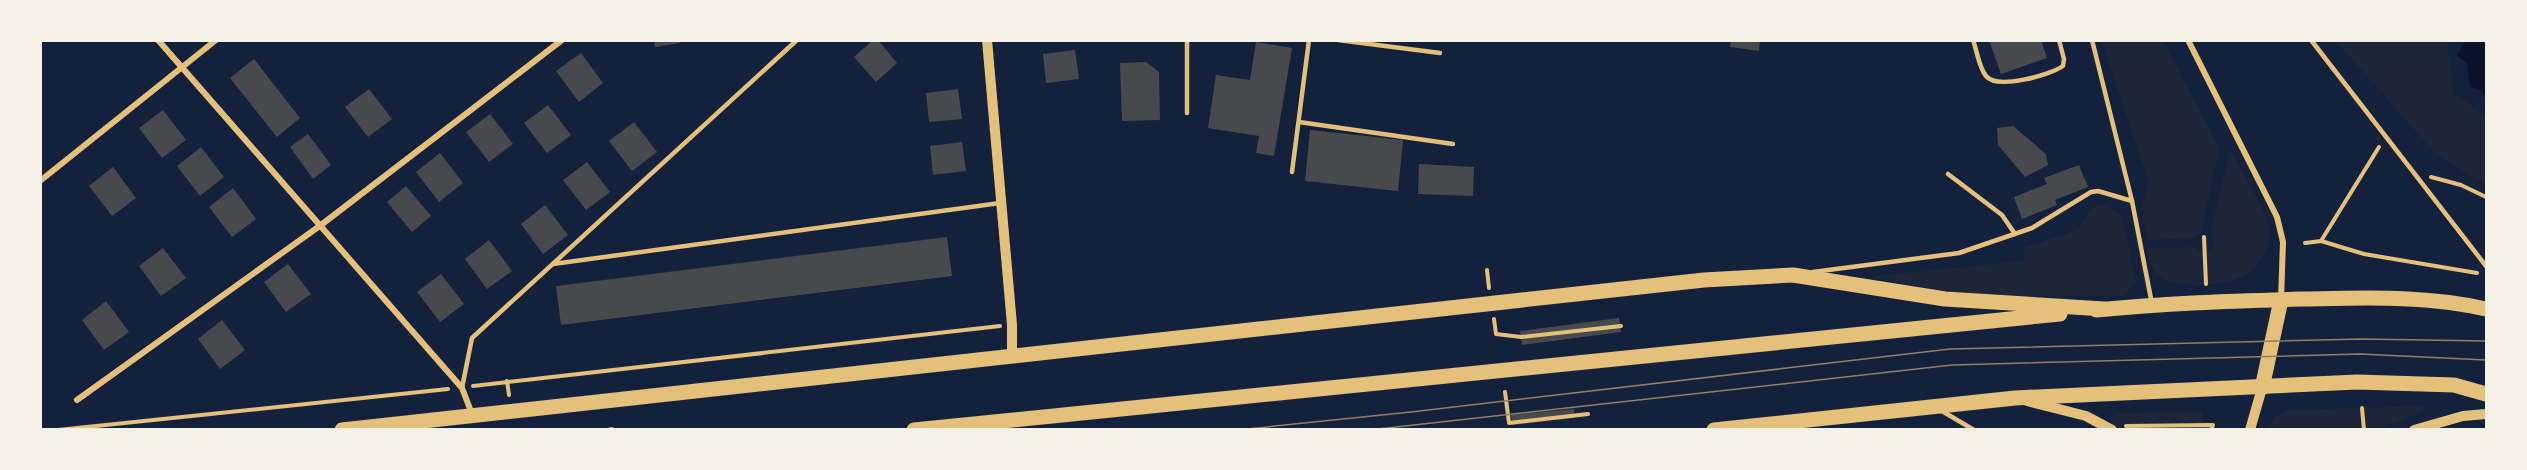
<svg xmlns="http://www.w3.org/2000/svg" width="2527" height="470" font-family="Helvetica,sans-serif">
<rect width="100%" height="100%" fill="#14213d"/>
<g fill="#1d2539">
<path d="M2102,41H2163L2219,148L2201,233L2193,238L2147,240L2142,210L2148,179Z"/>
<path d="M2336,41H2447L2454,94L2486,116V185L2435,153Z"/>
<path d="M2230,150C2239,167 2270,216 2270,233C2270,248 2258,268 2245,275C2226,286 2178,290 2160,277C2151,270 2148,258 2148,248L2195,247L2201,252H2212L2215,248L2211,230Z"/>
<path d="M2096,205H2105L2122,215L2136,282L2124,296L2006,297L1955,293L1872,278L1875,276L2024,261V248L2077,230L2090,210Z"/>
<path d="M2422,406L2425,410L2421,413L2377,429L2268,430L2276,416L2289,410Z"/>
<path d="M2202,412L2204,429H2118L2110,420L2117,413Z"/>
</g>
<path fill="#0b132b" d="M2465,41H2486V98L2481,91L2470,87L2467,63L2457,56Z"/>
<g fill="#48494c">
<path d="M654,40H680V43L655,47Z"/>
<path d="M873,40H878L897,63L876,82L854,57Z"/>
<path d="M1731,40H1760L1759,51L1730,47Z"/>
<path d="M1989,40H2041L2047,58L2001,74Z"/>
<path d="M1256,42L1292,48L1274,156L1256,153L1259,136L1208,128L1216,75L1250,80Z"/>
<path d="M1075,50L1079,79L1046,83L1043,54Z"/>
<path d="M581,53L603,83L579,102L556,71Z"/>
<path d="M254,59L300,118L277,137L230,78Z"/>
<path d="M1146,62L1159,72L1160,120L1122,121L1120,63Z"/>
<path d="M369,89L392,119L368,137L345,107Z"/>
<path d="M958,89L962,119L929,122L926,93Z"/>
<path d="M548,105L571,135L547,153L524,123Z"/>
<path d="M163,110L186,140L162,158L139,128Z"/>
<path d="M490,114L513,144L489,162L466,132Z"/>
<path d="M634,122L657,152L632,171L609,141Z"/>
<path d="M2013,126L2046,154L2048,165L2025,177L1998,145L1997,128Z"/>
<path d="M1310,130L1403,140L1398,191L1305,181Z"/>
<path d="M308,134L331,165L313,179L290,147Z"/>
<path d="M962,142L966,171L933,175L930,146Z"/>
<path d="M201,147L224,177L200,196L177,166Z"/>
<path d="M440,153L463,183L439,202L416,172Z"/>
<path d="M587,162L610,192L586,210L563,180Z"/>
<path d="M1419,164L1474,167L1473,196L1418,194Z"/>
<path d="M2079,165L2088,187L2055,200L2057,205L2022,219L2014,197L2047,184L2044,178Z"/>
<path d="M113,167L136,198L112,216L89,186Z"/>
<path d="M406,186L431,216L412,232L387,202Z"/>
<path d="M233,188L256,219L232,237L209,207Z"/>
<path d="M545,205L568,235L543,254L521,224Z"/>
<path d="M947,237L952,276L561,325L556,286Z"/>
<path d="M489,240L512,271L487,289L465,259Z"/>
<path d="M163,248L186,278L161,296L139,266Z"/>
<path d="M288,264L311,294L286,312L264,282Z"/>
<path d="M441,274L464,304L440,322L417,292Z"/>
<path d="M106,301L129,332L104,350L82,320Z"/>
<path d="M1619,318L1621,332L1522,345L1520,331Z"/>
<path d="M222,320L245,350L220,369L198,339Z"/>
<path d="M1574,409V418L1512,425L1511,415Z"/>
</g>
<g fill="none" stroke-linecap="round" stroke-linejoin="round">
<g stroke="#e5c07b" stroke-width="4">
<path d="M2431,177L2461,185L2486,197"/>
<path d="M2204,237L2206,284"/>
<path d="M2321,241L2379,147"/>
<path d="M2305,243L2321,241L2364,254L2477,273"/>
<path d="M1487,270L1489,288"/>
<path d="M1494,319L1496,334L1521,337L1621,326"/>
<path d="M507,381L509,395"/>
<path d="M473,386L1000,326"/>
<path d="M1505,392L1509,423L1588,414"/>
<path d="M2362,408L2364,430"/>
<path d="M2126,426L2213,425L2211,430"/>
<path d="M58,430L448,389"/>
<path d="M608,430L612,429"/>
</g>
<g stroke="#e5c07b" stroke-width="4.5">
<path d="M1338,40L1440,53"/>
<path d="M1973,40C1977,51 1979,68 1986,76C1997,90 2050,75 2063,66L2064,59L2059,40"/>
<path d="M2311,40L2486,266"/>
<path d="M1187,113V40"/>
<path d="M1299,122L1453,144"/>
<path d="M1292,172L1309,40"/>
<path d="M1948,174L2002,215L2015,234"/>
<path d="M2132,201L2152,304"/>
<path d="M553,264L1000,203"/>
<path d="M1813,272L1959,253L2032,228L2091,192L2098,191L2132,201L2092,40"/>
<path d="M462,388L472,338L797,40"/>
<path d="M1942,411L1974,430"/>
</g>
<g stroke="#e5c07b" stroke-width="6">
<path d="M158,40L462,388L472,414"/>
<path d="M2188,40L2277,217L2283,242L2281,300"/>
<path d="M40,181L216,40"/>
<path d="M77,400L321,225L562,40"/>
</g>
<g stroke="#e5c07b" stroke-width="10">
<path d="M987,40L1012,325V356"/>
<path d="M2027,401L2086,416L2112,430"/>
<path d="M2250,430L2262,388"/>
<path d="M2414,430L2463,416L2486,414"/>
</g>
<g stroke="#e5c07b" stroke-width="15">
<path d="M2096,310C2164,303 2233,301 2301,299C2363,298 2425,295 2486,309"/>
<path d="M2262,388L2281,300"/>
<path d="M342,430L1704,280L1793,275L1945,299L2104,309"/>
<path d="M914,430L2060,314"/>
<path d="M1714,430L2015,398L2357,382L2454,385L2486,394"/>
</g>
<g stroke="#918062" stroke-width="1.5">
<path d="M1237,430L1411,412L1950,349L2362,339L2486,341"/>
<path d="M1369,430L1952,365L2360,354L2486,360"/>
</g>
</g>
<rect width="2527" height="470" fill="none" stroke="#f6f1e7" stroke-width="84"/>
</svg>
